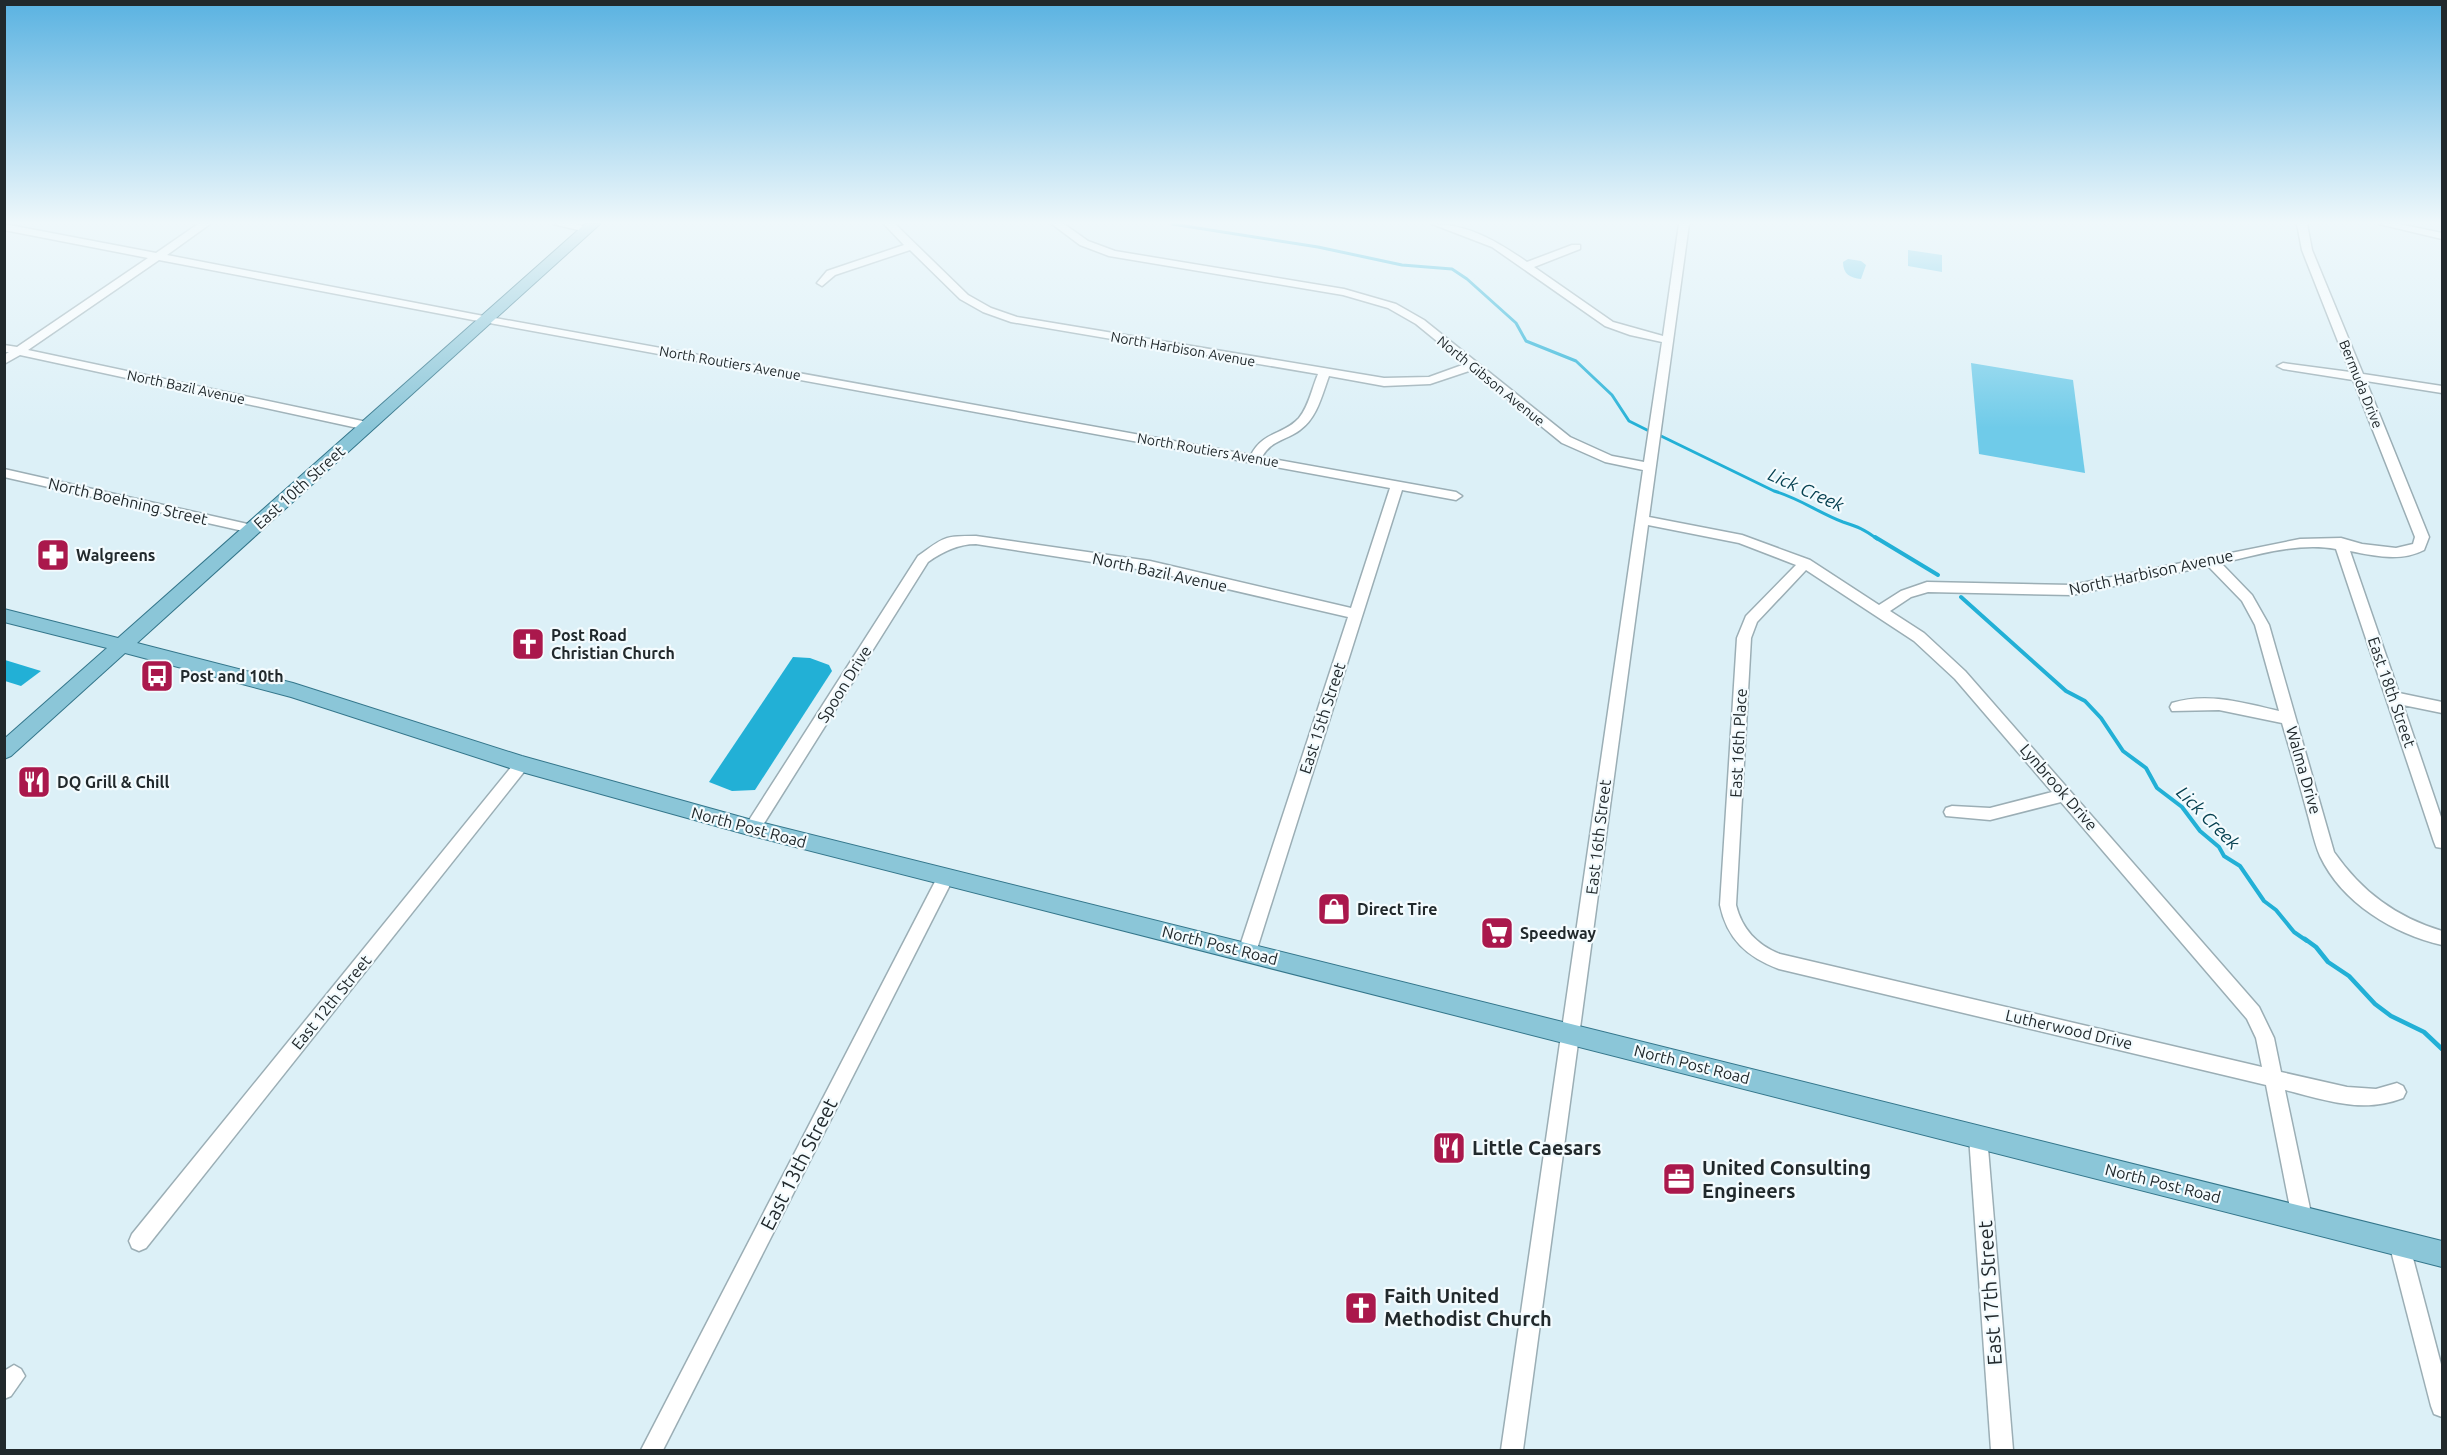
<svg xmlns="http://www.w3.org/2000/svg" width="2447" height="1455" font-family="Ubuntu,sans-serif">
<rect width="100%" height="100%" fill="#dcf0f7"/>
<g fill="#6fcbe9">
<path d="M1908,250L1942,255V272L1908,266Z"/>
<path d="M1848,259L1861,261L1866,265L1861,279C1850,278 1843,274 1843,262Z"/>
<path d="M1971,363L2073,380L2085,473L1979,454Z"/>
</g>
<g fill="#22b0d6">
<path d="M793,657L810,658L829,665L832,671L755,790L732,791L709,782Z"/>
<path d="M5,660L41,671L21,686L5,681Z"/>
</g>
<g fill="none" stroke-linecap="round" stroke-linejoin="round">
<g stroke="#22b0d6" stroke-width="3">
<path d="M1172,224L1318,247L1402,265L1452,269L1467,279L1516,323L1526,341L1576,361L1612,395L1629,421L1647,430"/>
<path d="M1659,435L1774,491C1799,498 1819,513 1843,522C1858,527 1864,529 1877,539"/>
</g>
<g stroke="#22b0d6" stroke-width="4">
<path d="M1875,537L1938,575"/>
<path d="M1961,597L2066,691L2085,701L2101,718L2123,751L2146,768L2157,788L2182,807L2200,831L2219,847L2224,856L2240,866L2264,901L2276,910L2294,932L2307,941"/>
</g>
<path stroke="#22b0d6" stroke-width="4.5" d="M2305,939L2316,947L2328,962L2349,976L2375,1004L2391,1016L2424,1032L2442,1049"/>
<defs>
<g id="minor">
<path d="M4,224L156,253L198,224H210L167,255L473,314L1251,455C1263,431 1284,435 1299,418C1309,406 1312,388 1318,374L1011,322L983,312L960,299L910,250L835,275L822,286L817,283L827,271L904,245L884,224H895L968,295L991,308L1017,317L1384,378L1429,377L1465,364L1416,324L1388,308L1343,295L1109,256L1080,245L1052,224H1064L1088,241L1115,251L1344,289L1396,304L1424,320L1570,437L1612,456L1644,462L1662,342L1630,335L1605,326L1492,247L1432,224C1469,224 1498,242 1527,262L1572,245H1580V249L1534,267L1613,322L1663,336L1679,224H1689L1649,517L1742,535L1810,560L1879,605L1901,591L1927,582L2072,585L2300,539L2341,538L2362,544L2396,548L2413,544L2415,537L2353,380L2283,369L2277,366L2283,363L2350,372L2302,250L2297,224H2307L2312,250L2363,374L2442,386V393L2366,381L2429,537L2424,550C2401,562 2375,556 2350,551L2399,693L2442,702V713L2403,705L2442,820V848L2436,847L2434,842L2336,549C2298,542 2258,555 2221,563L2252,595L2269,625L2334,852C2362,892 2396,917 2442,931V945C2394,934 2342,903 2320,856C2314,842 2311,826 2307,812C2299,782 2291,753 2282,723L2219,710L2172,711L2170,707L2172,703C2208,692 2243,703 2279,711L2255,625L2242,601L2208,566L2072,595L1928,592L1911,597L1890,611L1924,633L1965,671L2259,1007L2274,1038L2281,1072L2347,1087L2376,1089L2397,1083L2403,1086L2406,1092L2403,1098C2362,1114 2326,1100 2285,1090L2312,1218L2309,1225L2302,1228L2295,1225L2292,1218L2266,1085L1779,969C1747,957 1727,939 1720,905L1737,638L1746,616L1796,565L1739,543L1648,525L1523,1450H1501L1643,470L1605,462L1562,443L1472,370L1430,384L1384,386L1329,376C1322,395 1317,418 1300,430C1287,440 1271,440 1262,457L1456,492L1462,496L1456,500L1402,490L1256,952L1253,957L1247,959L1241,957L1238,952L1348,617L1150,571L976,544C958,544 942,552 928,562L758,833L752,834L746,833L744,828L918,556C945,537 942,536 976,536L1150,561L1351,608L1390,488L473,320L159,260L28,350L367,422L371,423V429L367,430L20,355L4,364V355L9,352H4V345L17,347L148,258L4,230ZM1806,570L1914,641L1955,679L2052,792L1990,808L1952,806L1946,808L1944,812L1946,816L1990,820L2061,802L2247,1019L2256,1038L2262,1067L1780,954C1757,945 1742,929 1736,905L1751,638L1757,622Z"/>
<path d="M553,224H576L592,229L587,232Z"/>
<path d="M2379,224H2399L2442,233V239Z"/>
<path d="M4,469L252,525L259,529L252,533L4,477Z"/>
<path d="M522,758L527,760L530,764L527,768L146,1248L139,1251L132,1248L129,1241L132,1234L517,760Z"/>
<path d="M946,870L952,872L954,877L663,1450H641L940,872Z"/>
<path d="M1978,1127L1985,1130L1987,1136L2013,1450H1991L1969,1136L1971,1130Z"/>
<path d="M2399,1233L2406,1236L2409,1243L2442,1368V1417L2434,1414L2431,1406L2389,1243L2392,1236Z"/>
<path d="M14,1365L21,1369L25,1376L11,1396L4,1399V1371Z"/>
</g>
<path id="major" d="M585,224H600L137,643L293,683L522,756L752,820L2442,1241V1267L752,836L522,772L291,697L125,653L11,756L4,759V739L107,648L4,622V609L118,638Z"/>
</defs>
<use href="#minor" stroke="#9baeb5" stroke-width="3"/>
<use href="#major" stroke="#34768b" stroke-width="2"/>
<use href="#minor" fill="#fff" fill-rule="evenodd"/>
<use href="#major" fill="#8bc6d8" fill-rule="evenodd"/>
</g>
<linearGradient id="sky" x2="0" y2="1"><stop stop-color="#59b2e1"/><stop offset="0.52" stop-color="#eff8fb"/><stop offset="1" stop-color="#eff8fb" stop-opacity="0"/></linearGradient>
<rect width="2447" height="428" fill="url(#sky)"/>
<defs>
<symbol id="pharmacy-square" viewBox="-11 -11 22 22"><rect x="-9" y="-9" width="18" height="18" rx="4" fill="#aa184c" stroke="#f3fbfe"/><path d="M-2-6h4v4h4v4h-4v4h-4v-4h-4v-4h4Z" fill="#fff"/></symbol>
<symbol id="church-square" viewBox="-11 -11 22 22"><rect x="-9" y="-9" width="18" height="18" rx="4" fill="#aa184c" stroke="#f3fbfe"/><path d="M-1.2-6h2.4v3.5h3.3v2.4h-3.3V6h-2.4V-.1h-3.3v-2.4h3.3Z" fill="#fff"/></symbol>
<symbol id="bus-square" viewBox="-11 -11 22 22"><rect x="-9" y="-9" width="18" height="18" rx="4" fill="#aa184c" stroke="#f3fbfe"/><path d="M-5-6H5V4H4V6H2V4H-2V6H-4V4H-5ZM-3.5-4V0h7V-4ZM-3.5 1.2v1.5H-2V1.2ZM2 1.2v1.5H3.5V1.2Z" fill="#fff"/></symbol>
<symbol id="restaurant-square" viewBox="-11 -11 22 22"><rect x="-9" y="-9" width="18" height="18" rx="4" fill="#aa184c" stroke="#f3fbfe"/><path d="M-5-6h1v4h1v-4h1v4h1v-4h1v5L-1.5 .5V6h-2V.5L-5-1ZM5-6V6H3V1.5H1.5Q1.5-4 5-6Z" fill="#fff"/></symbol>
<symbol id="shop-square" viewBox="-11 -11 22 22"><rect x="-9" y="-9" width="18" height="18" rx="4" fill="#aa184c" stroke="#f3fbfe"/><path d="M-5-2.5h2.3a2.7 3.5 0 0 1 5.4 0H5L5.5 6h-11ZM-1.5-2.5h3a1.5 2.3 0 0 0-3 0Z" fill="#fff"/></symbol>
<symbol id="supermarket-square" viewBox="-11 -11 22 22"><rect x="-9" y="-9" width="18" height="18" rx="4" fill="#aa184c" stroke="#f3fbfe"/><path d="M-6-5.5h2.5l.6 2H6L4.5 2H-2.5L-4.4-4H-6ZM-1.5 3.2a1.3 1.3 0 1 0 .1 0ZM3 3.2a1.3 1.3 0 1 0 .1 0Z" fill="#fff"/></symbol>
<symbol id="office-square" viewBox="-11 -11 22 22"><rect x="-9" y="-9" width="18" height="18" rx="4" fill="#aa184c" stroke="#f3fbfe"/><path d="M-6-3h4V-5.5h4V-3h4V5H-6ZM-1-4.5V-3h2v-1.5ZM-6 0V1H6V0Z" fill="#fff"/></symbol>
</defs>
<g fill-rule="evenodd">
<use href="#pharmacy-square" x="34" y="536" width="38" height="38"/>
<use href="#church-square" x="509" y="625" width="38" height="38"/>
<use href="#bus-square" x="138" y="657" width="38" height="38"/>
<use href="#restaurant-square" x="15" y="763" width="38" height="38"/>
<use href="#shop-square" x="1315" y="890" width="38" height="38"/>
<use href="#supermarket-square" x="1478" y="914" width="38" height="38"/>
<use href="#restaurant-square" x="1430" y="1129" width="38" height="38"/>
<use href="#office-square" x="1660" y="1160" width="38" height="38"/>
<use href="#church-square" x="1342" y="1289" width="38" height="38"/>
</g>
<g text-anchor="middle" stroke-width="4.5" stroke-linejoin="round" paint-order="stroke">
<g font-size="14" fill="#21292c" stroke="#f3fbfe">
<text transform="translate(1183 349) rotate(10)" y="5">North Harbison Avenue</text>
<text transform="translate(730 363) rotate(10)" y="5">North Routiers Avenue</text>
<text transform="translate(1491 381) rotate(39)" y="5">North Gibson Avenue</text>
<text transform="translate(2361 384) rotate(68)" y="5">Bermuda Drive</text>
<text transform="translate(186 387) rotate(12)" y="5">North Bazil Avenue</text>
<text transform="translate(1208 450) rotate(10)" y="5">North Routiers Avenue</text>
</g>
<g font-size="16" fill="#21292c" stroke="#f3fbfe">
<text transform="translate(299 487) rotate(-42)" y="6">East 10th Street</text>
<text transform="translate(128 501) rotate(13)" y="6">North Boehning Street</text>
<text transform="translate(1160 572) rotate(12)" y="6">North Bazil Avenue</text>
<text transform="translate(2151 572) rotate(-12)" y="6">North Harbison Avenue</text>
<text transform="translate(844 684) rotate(-58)" y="6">Spoon Drive</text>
<text transform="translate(2392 692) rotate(71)" y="6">East 18th Street</text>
<text transform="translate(1322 718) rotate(-72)" y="6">East 15th Street</text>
<text transform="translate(1738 743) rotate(-87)" y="6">East 16th Place</text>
<text transform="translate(2304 770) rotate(74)" y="6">Walma Drive</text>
<text transform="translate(2059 787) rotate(49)" y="6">Lynbrook Drive</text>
<text transform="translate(749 827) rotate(15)" y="6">North Post Road</text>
<text transform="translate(1598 837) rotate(-83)" y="6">East 16th Street</text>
<text transform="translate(1220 945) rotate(14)" y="6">North Post Road</text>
<text transform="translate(331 1002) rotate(-51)" y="6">East 12th Street</text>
<text transform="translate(2069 1029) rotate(13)" y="6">Lutherwood Drive</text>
<text transform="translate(1692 1064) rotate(14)" y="6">North Post Road</text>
<text transform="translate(2163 1183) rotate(14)" y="6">North Post Road</text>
</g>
<g font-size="16" font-weight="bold" fill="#21292c" stroke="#f3fbfe" text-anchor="start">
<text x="76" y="561">Walgreens</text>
<text x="551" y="641">Post Road<tspan x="551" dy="18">Christian Church</tspan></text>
<text x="180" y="682">Post and 10th</text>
<text x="57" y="788">DQ Grill &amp; Chill</text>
<text x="1357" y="915">Direct Tire</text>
<text x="1520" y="939">Speedway</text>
</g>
<g font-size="18" font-style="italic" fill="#064151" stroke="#f3fbfe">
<text transform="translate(1806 490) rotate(24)" y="6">Lick Creek</text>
<text transform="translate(2208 818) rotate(45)" y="6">Lick Creek</text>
</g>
<g font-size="20" font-weight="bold" fill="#21292c" stroke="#f3fbfe" text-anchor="start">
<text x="1472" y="1155">Little Caesars</text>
<text x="1702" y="1175">United Consulting<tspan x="1702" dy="23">Engineers</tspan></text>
<text x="1384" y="1303">Faith United<tspan x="1384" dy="23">Methodist Church</tspan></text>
</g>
<g font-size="20" fill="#21292c" stroke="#f3fbfe">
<text transform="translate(799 1164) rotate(-63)" y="7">East 13th Street</text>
<text transform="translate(1990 1293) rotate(-94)" y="7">East 17th Street</text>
</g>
</g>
<rect width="2447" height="1455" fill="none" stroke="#21292c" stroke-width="12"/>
</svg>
